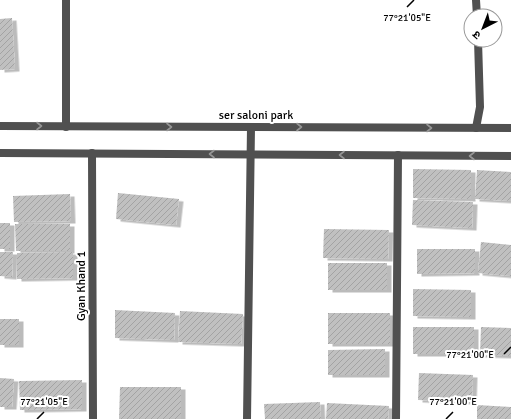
<svg xmlns="http://www.w3.org/2000/svg" width="511" height="419" font-family="Signika,'Noto Sans Devanagari',sans-serif">
<defs>
<pattern id="building-hatch" width="6" height="6" patternUnits="userSpaceOnUse"><rect width="6" height="6" fill="#c0c0c0"/><path d="M-1 1l2-2M0 6l6-6M5 7l2-2" fill="none" stroke="#a3a3a3"/></pattern>
<filter id="shadow"><feDropShadow dx="4.5" dy="2.5" stdDeviation="0" flood-color="#0004"/></filter>
</defs>
<rect width="100%" height="100%" fill="#fff"/>
<g fill="url(#building-hatch)" filter="url(#shadow)">
<path d="M12,18L15,69L0,70V19Z"/>
<path d="M413,169L471,170V199L413,198Z"/>
<path d="M477,170L511,172V201L475,199Z"/>
<path d="M118,193L179,199L176,225L116,219Z"/>
<path d="M70,194L71,221L14,222L13,196Z"/>
<path d="M413,200L473,202L472,228L412,225Z"/>
<rect x="0" y="223" width="10" height="26"/>
<path d="M15,224H70V251H16Z"/>
<path d="M324,229L389,230L388,259L323,258Z"/>
<path d="M481,242L511,245V276L478,273Z"/>
<path d="M417,249H475V273L417,274Z"/>
<path d="M0,252H13L12,277L0,276Z"/>
<path d="M73,252V278L17,279V253Z"/>
<rect x="328" y="263" width="59" height="27"/>
<path d="M413,289L471,290V317L413,316Z"/>
<path d="M115,310L175,313L174,340L115,338Z"/>
<path d="M180,311L243,314L241,344L178,342Z"/>
<rect x="328" y="313" width="62" height="31"/>
<rect x="0" y="319" width="19" height="26"/>
<rect x="413" y="327" width="61" height="27"/>
<path d="M481,327L511,328V356L480,355Z"/>
<path d="M385,349V375H328V350Z"/>
<path d="M419,373L473,375L472,402L418,400Z"/>
<path d="M0,378L14,379L12,407H0Z"/>
<path d="M82,380V409L20,410L19,381Z"/>
<path d="M120,387H181V419H119Z"/>
<path d="M320,402L321,419H265L264,404Z"/>
<path d="M327,403L389,406L388,419H326Z"/>
<path d="M477,405L511,407V419H477Z"/>
</g>
<g fill="none" stroke-linecap="round" stroke-linejoin="round">
<g stroke="#505050" stroke-width="8">
<path d="M66,0V127"/>
<path d="M476,0L477,16"/>
<path d="M476,128L480,107L478,40"/>
<path d="M92,153L93,419"/>
<path d="M247,419L251,127"/>
<path d="M396,419L398,155"/>
</g>
<g stroke="#505050" stroke-width="8">
<path d="M0,126L511,128"/>
<path d="M0,153L511,156"/>
</g>
</g>
<defs><path id="oneway-chevron" d="M-2-3.5L2.5 0L-2 3.5" fill="none" stroke-width="1.6" stroke-linecap="round" stroke-linejoin="round"/></defs>
<g stroke="#969696">
<use href="#oneway-chevron" transform="translate(39 126)"/>
<use href="#oneway-chevron" transform="translate(169 127)"/>
<use href="#oneway-chevron" transform="translate(299 127)"/>
<use href="#oneway-chevron" transform="translate(429 128)"/>
<use href="#oneway-chevron" transform="translate(212 154) rotate(-180)"/>
<use href="#oneway-chevron" transform="translate(342 155) rotate(-180)"/>
<use href="#oneway-chevron" transform="translate(472 156) rotate(-180)"/>
</g>
<path fill="none" stroke="#000" stroke-width="1.5" d="M407,7L414,0M504,354L511,347M37,419L44,412M446,419L453,412"/>
<g text-anchor="middle" stroke-width="4" stroke-linejoin="round" paint-order="stroke">
<g font-size="12" fill="#000" stroke="#fff">
<text x="256" y="119">ser saloni park</text>
<text transform="translate(81 286) rotate(-90)" y="4">Gyan Khand 1</text>
</g>
</g>
<g font-size="10" text-anchor="middle" fill="#000" stroke="#fff" stroke-width="4" stroke-linejoin="round" paint-order="stroke">
<text x="407" y="21">77°21'05"E</text>
<text x="470" y="358">77°21'00"E</text>
<text x="44" y="405">77°21'05"E</text>
<text x="453" y="405">77°21'00"E</text>
</g>
<g transform="translate(483 28) rotate(222)"><circle r="19" fill="#ffffff" stroke="#999999"/>
<path d="M0-3L7 15L0 10L-7 15Z" fill="#000000"/>
<text y="-6" font-size="11" font-weight="bold" text-anchor="middle" fill="#000000">उ</text>
</g>
</svg>
